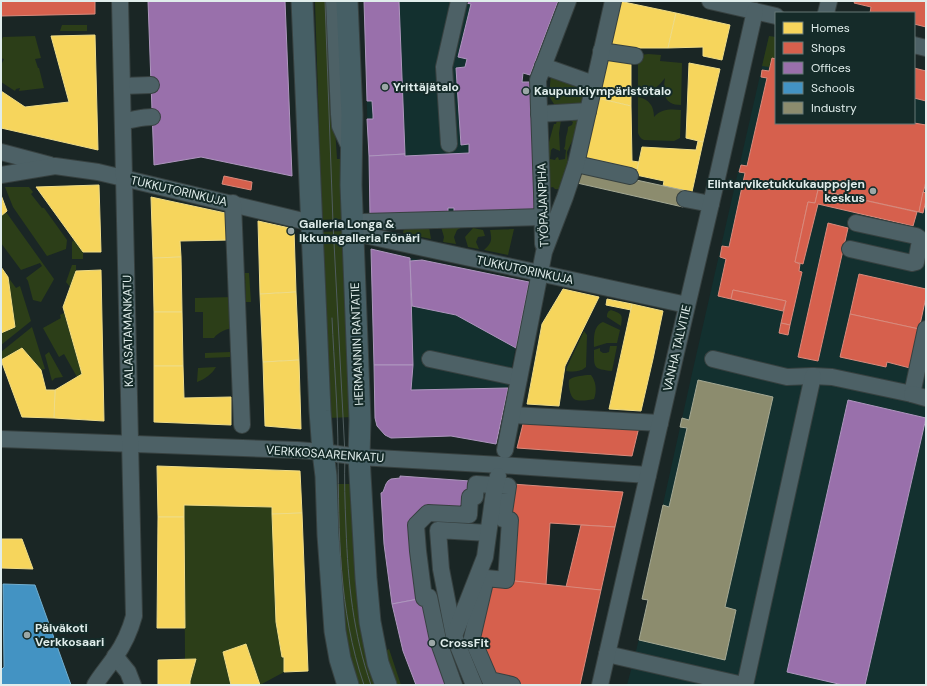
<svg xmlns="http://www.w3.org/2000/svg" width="927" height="686" font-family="'DM Sans',sans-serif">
<rect width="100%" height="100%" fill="#1a2625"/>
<g fill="#13302f">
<path d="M364,1H558L530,75L523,73V82L536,211L370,217Z"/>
<path d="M769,36L776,37V123H914V68L926,71V685H627L636,651L648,600L642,599L691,378Z"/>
<path d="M371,249L410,258L529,282L496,444L451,436L391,438L385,435L377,426L375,418Z"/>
</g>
<g fill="#2c3e18">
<path d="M315,1H330L334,112L337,159H340L343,219L318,220L315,160L320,159Z"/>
<path d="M62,25H87V31H60Z"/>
<path d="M35,36L41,58L35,59L38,68H39L44,88L19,91L20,88L16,89L15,91L1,82V63H2L4,59L1,58V42L3,37Z"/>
<path d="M769,36L776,37V59L772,58L769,67L762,66Z"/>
<path d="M648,54L661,55L660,61L682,63L681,105C663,105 663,92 665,78C657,88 652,93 638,90V60L641,55Z"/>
<path d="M551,74L586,85L581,107L557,109L549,96Z"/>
<path d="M638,97C649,99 654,106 654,117C661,109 670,109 681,110L680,138L674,141L644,140C641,139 639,136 638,133Z"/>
<path d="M579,114L575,135L567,152L568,164L563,190L555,189L553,187L548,188L547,156L549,142L554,124H556L557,120H561L559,133L560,151L553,148L551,150L550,159L555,160L556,158L558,157L559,160L565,159L566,150L564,149C566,145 565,141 566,137C567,133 568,131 568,127L572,125L573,122L571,121V115Z"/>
<path d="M5,187H29L33,192L31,194L42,208H44L67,240L66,249L47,256L13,207Z"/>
<path d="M6,212L54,279L53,281L41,302L33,300L28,281L26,278L42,266L40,263L21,270L1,243V216Z"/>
<path d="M464,226L457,230L454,237L456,244L443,242L444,237L441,227Z"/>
<path d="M429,227L431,239L403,233L404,228Z"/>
<path d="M473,228L483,230L485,236L478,237L476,242L479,249L468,247L465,237Z"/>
<path d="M514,229L508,255L484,250C492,243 492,240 490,230Z"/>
<path d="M345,231L354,417L328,418L319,232Z"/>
<path d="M74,240L83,252V259H72V242Z"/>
<path d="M72,265H76V271L70,287L66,282Z"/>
<path d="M245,273H249L251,302H246Z"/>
<path d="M8,277L16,288L20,286L31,321L1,345V333L15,327Z"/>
<path d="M234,297L235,328C228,328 218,332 214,338H203V312H195V298Z"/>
<path d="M611,310C622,314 623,314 621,326L607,317C607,313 608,311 611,310Z"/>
<path d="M64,313L82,374L77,377L64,354L59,357L43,328L61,318L60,315Z"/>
<path d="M603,322L620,330L617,343H607L594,347C594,338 593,326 603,322Z"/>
<path d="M32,327L45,369L41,370L22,348L1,360V352Z"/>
<path d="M584,331L587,335L586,367C580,372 574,372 566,371L567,367Z"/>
<path d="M610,346H617L612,371C593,369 594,368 594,350L600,348V351L603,353H606L609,352Z"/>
<path d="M49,352L63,377L55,378L52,381L45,355Z"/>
<path d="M230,352V357L205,358V353Z"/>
<path d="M216,367C212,374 205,379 197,382L198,368Z"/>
<path d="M587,375H591C596,381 597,391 594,399C590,400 578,402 574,399C570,396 568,385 569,380C573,376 581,376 587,375Z"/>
<path d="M329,484H354L382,685H353L349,675Z"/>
<path d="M184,505L272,507L276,622L282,657H284V672L260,685L246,644L223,652L231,685H190V681L196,659H185Z"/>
<path d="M389,649L401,685H396L385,651Z"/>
</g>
<g fill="#f6d55c" stroke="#efdc87">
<path d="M619,1L676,13L668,48H630L608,50Z"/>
<path d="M676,13L730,25L722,60L703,56V47L668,48Z"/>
<path d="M95,35L98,150L1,128V91L25,107L69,102L51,36Z"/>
<path d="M607,54L631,58V106L597,98Z"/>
<path d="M689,63L720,69L703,142L686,138Z"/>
<path d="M597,98L631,106L632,161L639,162L637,169L584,157Z"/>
<path d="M698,141L703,142L692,192L663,186L664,181L636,175L642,147L696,150Z"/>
<path d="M99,185L101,252H83L36,187Z"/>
<path d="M1,195L7,211L1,216Z"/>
<path d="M151,197L230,214L231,240L180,241L181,257L153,258Z"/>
<path d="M258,221L294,229L296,292L260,294Z"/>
<path d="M181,257L182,312H154L153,258Z"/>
<path d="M1,267L8,277L15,327L1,333Z"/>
<path d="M101,270L104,421L54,418L55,390L82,374L63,307L76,271Z"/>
<path d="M563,289L599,297L565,366L559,406L527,404L542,324Z"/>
<path d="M296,292L299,360L263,362L260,294Z"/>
<path d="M607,299L632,304L631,310L606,305Z"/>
<path d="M632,304L663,311L653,359L641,411L609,409Z"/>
<path d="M154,312H182L183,366H154Z"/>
<path d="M22,348L41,370L46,390H55L54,418L22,417L1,360Z"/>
<path d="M299,360L301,429L265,426L263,362Z"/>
<path d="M154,366H183L184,398L231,397V425L154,422Z"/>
<path d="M157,466L300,471L302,513L272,514V507L184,505V517H158Z"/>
<path d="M302,513L308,671L284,672V657H282L276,622L272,514Z"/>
<path d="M158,517H184L185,628H157Z"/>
<path d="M1,539H22L33,569L1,568Z"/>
<path d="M246,644L260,685H231L223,652Z"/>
<path d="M196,659L190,681V685H158V660Z"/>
</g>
<g fill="#d6604d" stroke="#d98a7c">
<path d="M1,1H95V14L1,16Z"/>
<path d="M855,1H926V27L914,24V13H870L871,7L854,3Z"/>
<path d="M772,58L776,59V123H914L926,125V181L919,212L818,190L815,203L808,202L795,262L800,264L799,271L802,272L790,325L781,323L786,301L733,290L731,299L718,296L726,259L720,257L722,246L729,247L745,173L739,172L741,165L747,166L767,78L761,77L762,70L769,71Z"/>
<path d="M914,68L926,71V101L914,98Z"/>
<path d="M224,176L252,182L251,190L222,184Z"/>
<path d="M818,190L917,212L913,226L818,204L803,264L795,262L808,202L815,203Z"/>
<path d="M923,192L926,193V200L923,213L919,212Z"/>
<path d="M828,223L848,228L818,361L798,357Z"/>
<path d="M859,274L926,289V297L919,329L850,314Z"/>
<path d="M733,290L786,301L783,311L731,299Z"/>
<path d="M850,314L919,329L910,368L887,362L886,367L840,357Z"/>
<path d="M781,323L790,325L788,335L779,333Z"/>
<path d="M524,420L639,427L632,456L517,448Z"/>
<path d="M512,484L623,492L615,527L550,523L546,585L506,580Z"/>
<path d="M581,525L615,527L601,590L566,587Z"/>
<path d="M486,578L601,590L580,685H512L490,680L472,638Z"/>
</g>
<g fill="#9970ab" stroke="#ae96be">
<path d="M148,1H285L292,176L201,157L154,165Z"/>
<path d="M364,1H399L405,154L369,156L367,119H373V115L372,101H367Z"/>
<path d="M457,1H558L530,75L523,73L522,82H530L536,211L454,215V208H448V215L370,217L369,156L405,154V156L469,153V144L461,145L456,68L465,67L467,59L458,57L471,4Z"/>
<path d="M371,249L410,258L413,365H374Z"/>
<path d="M422,260L529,282L516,348L456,315L412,306L410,261Z"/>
<path d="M374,365H413L411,390L508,388L496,444L451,436L391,438L385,435L377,426L375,418Z"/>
<path d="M848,400L926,418L865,685H843L787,672Z"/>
<path d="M400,476L470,481L469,515L428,513L418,551L424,598L392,604L384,544L381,493L383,492L386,484L388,481L391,479L400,478Z"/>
<path d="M429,597L454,685H416L403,651L392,604Z"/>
</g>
<path fill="#4393c3" stroke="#72aecf" d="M3,584L35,585L71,685H1V670L4,667Z"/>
<g fill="#8c8c6e" stroke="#a5a994">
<path d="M581,168L687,191L683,207L577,183Z"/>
<path d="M698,380L773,397L725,607L736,610L725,660L639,640L648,600L642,599L663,505L669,507L687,428L680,427L682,418L689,420Z"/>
</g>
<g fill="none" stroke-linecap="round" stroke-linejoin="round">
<defs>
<g id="minor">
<path d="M334,1L339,114L340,126L350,148"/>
<path d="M710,1L776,16"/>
<path d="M826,13L829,1"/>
<path d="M914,45L926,48"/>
<path d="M601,51L608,52L635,56"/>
<path d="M543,66L594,84"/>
<path d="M122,86L151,85"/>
<path d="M539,114L588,111"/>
<path d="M123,121C133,120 142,117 152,117"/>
<path d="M449,144L444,67L459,1"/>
<path d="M1,152L50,165"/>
<path d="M576,164L630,176"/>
<path d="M1,175L55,166L98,172L303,221"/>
<path d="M685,199L711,204"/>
<path d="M233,203L242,425"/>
<path d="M363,222L543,217"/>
<path d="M364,235L687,305"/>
<path d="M543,244L542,192L538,80L568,1"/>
<path d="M850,249L912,263L916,262L920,241L919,238L916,236L856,223"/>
<path d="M430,359L519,378"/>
<path d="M713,359L787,377L813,376L832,377L912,394L926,329"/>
<path d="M912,394L926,398"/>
<path d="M512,415L660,423"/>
<path d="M1,439L297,450L323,452L359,457L501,465L648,475"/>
<path d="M505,450L544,252L565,197L576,164L613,1"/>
<path d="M454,636L441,569L438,530L488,533"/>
<path d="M607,654L743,685"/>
<path d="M115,656L128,672L133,685"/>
<path d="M95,685C101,675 109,666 115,657C124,644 130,631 134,616C129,411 125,206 120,1"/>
<path d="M454,685L438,640L429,597L424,598L418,551L416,525L428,513L469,515L470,497H475L476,484L508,486L503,519L510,520L506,580L486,578L472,638L490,680L512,685"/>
<path d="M474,685L454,636L485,557L494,492L498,476"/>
<path d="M600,685L676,353L718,174L755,11"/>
<path d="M745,685L813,376"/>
</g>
<g id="major">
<path d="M302,1L320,411L323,452L326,476L328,535L335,631L340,659L348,685"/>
<path d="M347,1L352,115L351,185L360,420L359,457L366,578L370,622L378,663L386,685"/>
</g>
</defs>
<use href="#minor" stroke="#374140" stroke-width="18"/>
<use href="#major" stroke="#374140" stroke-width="23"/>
<use href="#minor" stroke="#4d6166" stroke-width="16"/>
<use href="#major" stroke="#465f65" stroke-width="21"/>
<g stroke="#505d5f" stroke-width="1">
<path d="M325,1L333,223L345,455C344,479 345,504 346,528C348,583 353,633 371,685"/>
<path d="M332,318C334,363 338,409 338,454C339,533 338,609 364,685"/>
</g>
</g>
<g fill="#9ba7a6" stroke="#152b29" stroke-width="1.5">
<circle cx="385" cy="87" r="4"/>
<circle cx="526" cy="91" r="4"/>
<circle cx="873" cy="191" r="4"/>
<circle cx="291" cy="231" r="4"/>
<circle cx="27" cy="635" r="4"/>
<circle cx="432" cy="643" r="4"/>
</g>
<g text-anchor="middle" stroke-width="4" stroke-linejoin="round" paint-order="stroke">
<g font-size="12" font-weight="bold" fill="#e0edeb" stroke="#152b29" text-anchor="start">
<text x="393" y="91">Yrittäjätalo</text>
<text x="534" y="95">Kaupunkiympäristötalo</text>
<text x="865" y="188" text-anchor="end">Elintarviketukkukauppojen<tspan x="865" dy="14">keskus</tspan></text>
<text x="299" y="228">Galleria Longa &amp;<tspan x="299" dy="14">Ikkunagalleria Fönäri</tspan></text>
<text x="35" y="632">Päiväkoti<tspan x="35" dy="14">Verkkosaari</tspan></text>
<text x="440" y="647">CrossFit</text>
</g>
<g font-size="12" fill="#e0edeb" stroke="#152b29">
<text transform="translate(179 191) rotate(13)" y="4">TUKKUTORINKUJA</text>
<text transform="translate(543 205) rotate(-92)" y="4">TYÖPAJANPIHA</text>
<text transform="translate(525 270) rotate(12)" y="4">TUKKUTORINKUJA</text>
<text transform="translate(128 331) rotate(-91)" y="4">KALASATAMANKATU</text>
<text transform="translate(357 344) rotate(-92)" y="4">HERMANNIN RANTATIE</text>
<text transform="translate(677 348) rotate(-77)" y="4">VANHA TALVITIE</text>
<text transform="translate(325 454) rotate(4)" y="4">VERKKOSAARENKATU</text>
</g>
</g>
<rect width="927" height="686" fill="none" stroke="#e0edeb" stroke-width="4"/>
<rect x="775" y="12" width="140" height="112" fill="#152b29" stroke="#667977"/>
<rect x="783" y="22" width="20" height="12" fill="#f6d55c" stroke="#667977"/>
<text x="811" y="32" font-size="12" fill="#e0edeb">Homes</text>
<rect x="783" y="42" width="20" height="12" fill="#d6604d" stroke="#667977"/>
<text x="811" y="52" font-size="12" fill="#e0edeb">Shops</text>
<rect x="783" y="62" width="20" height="12" fill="#9970ab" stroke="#667977"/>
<text x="811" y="72" font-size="12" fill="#e0edeb">Offices</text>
<rect x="783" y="82" width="20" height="12" fill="#4393c3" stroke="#667977"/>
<text x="811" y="92" font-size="12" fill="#e0edeb">Schools</text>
<rect x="783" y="102" width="20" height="12" fill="#8c8c6e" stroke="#667977"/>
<text x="811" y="112" font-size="12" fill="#e0edeb">Industry</text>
</svg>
